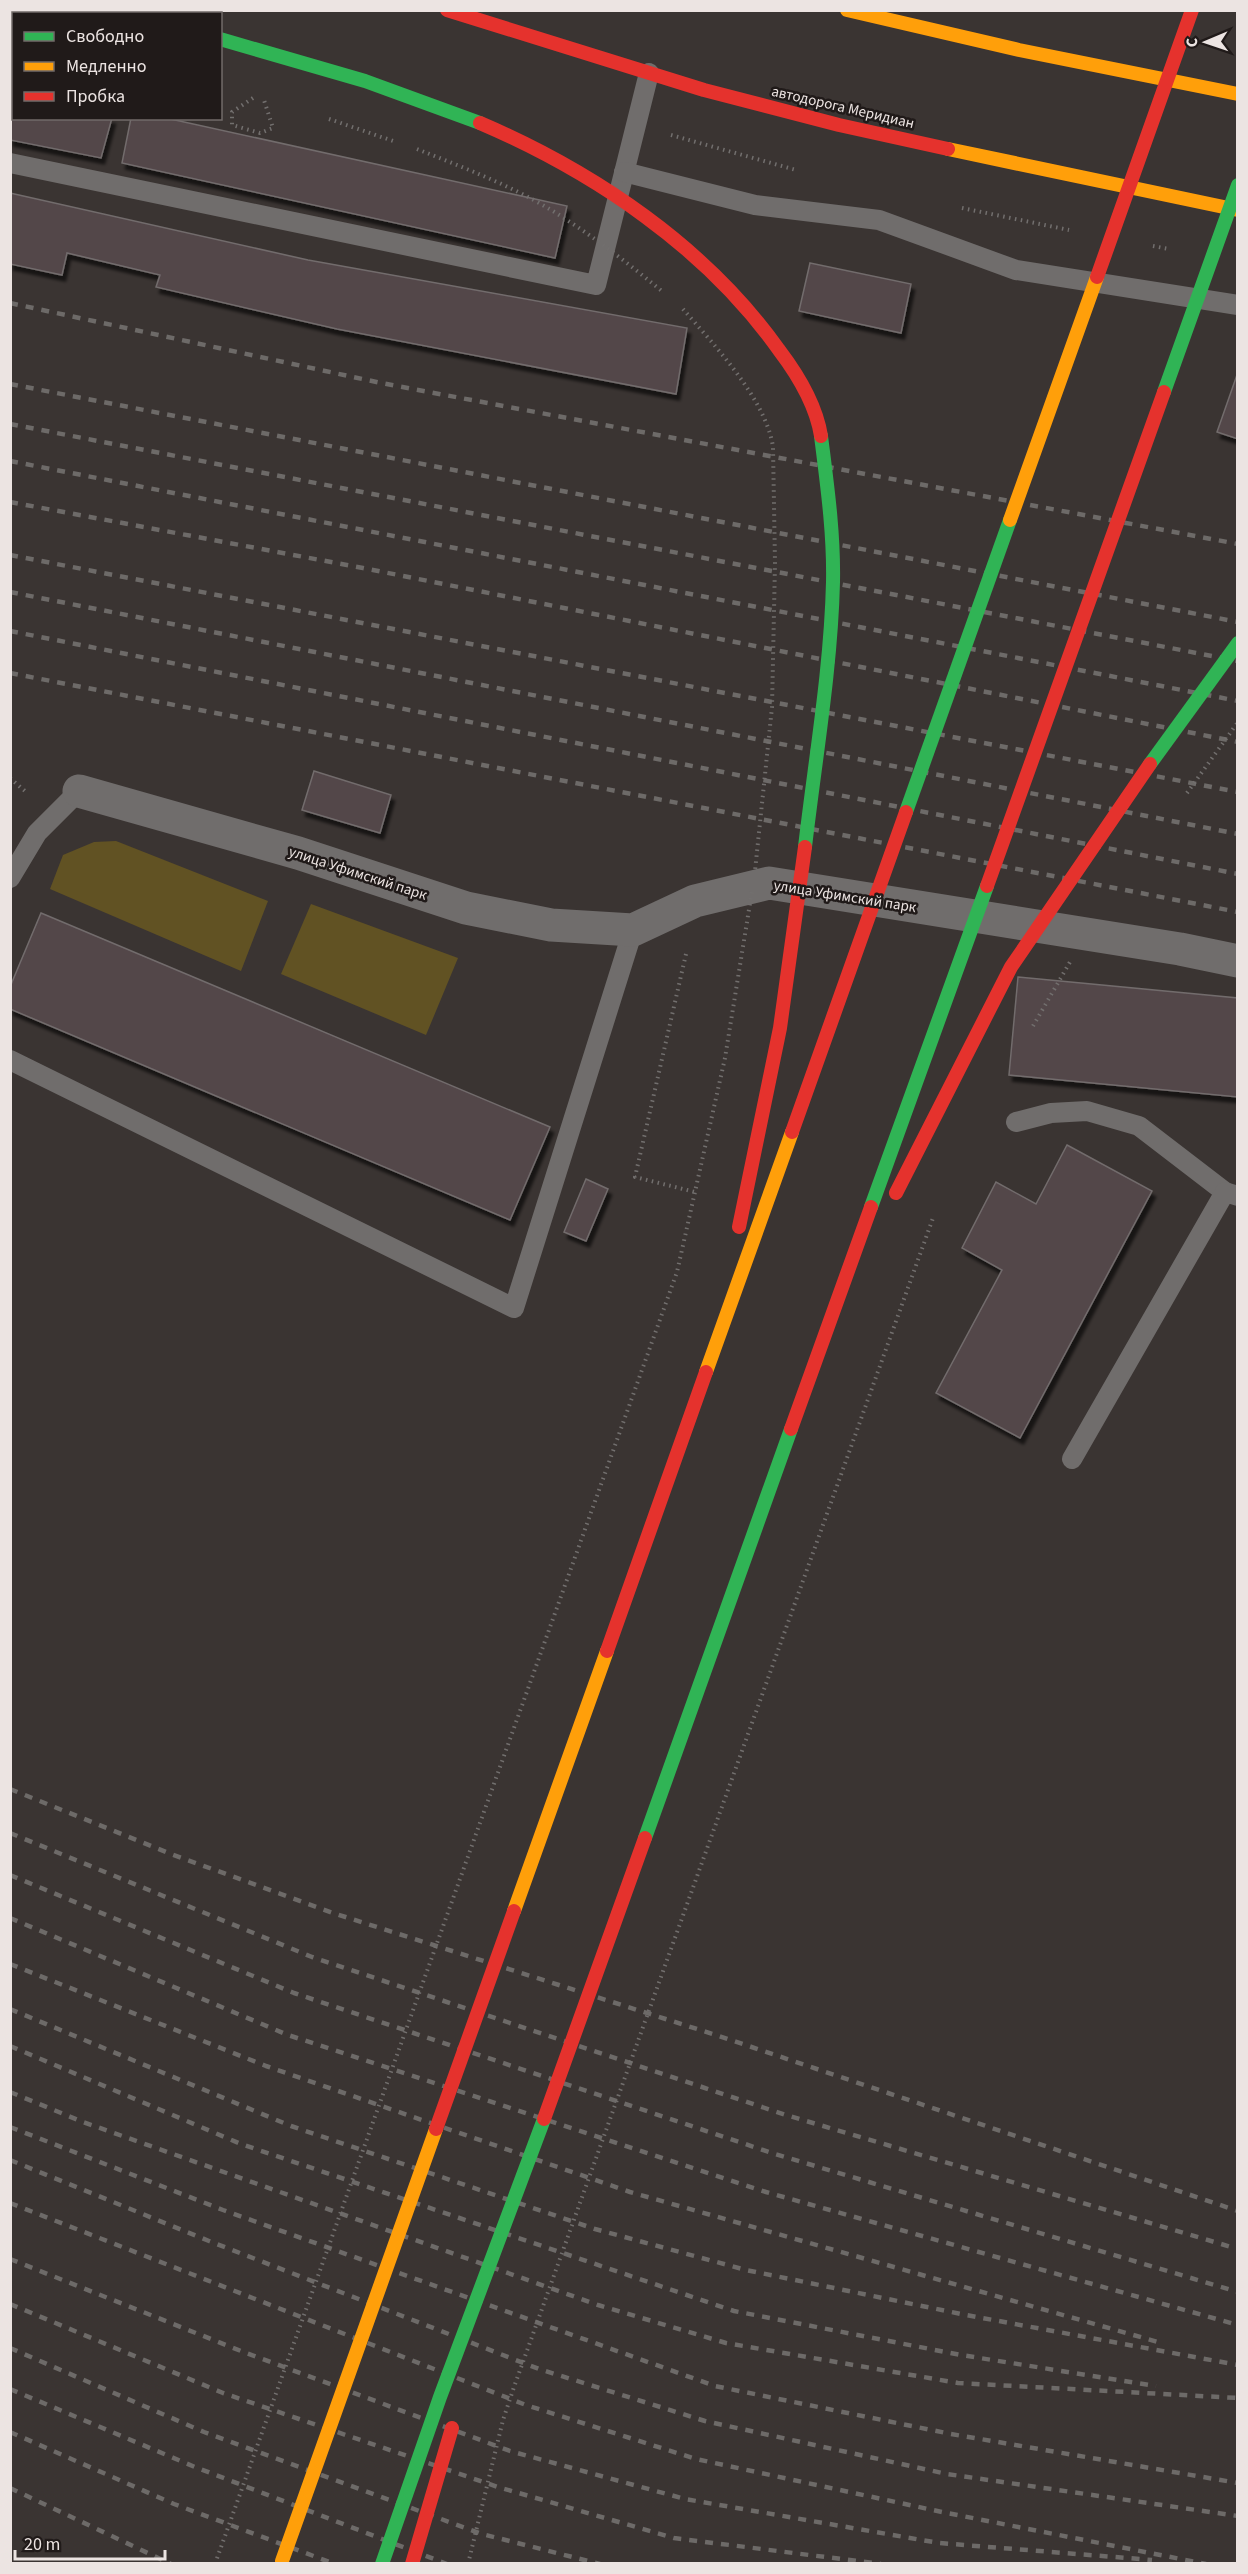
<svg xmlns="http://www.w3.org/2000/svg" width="1248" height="2574" font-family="'Source Sans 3',sans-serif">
<defs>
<filter id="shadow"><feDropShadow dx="3.5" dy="6" stdDeviation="1.5" flood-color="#0009"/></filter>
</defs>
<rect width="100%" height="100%" fill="#3a3432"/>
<g fill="#615223">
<path d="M116,841L268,901L241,971L50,889L63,855L94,842Z"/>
<path d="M311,904L458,958L426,1035L281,974Z"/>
</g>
<g fill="#53464a" stroke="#726c6c" stroke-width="1.5" filter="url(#shadow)">
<path d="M10,52L14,53V118H112L101,158L10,140Z"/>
<path d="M131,118H166L567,206L555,258L122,163Z"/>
<path d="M10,193L308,260L687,328L676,394L337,329L156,287L160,275L67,253L62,275L10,264Z"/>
<path d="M810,263L911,284L901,333L799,311Z"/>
<path d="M1238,372V439L1217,432Z"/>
<path d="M314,771L391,795L380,833L302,810Z"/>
<path d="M41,913L550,1127L510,1220L10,1009V987Z"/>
<path d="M1018,977L1238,998V1097L1009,1075Z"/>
<path d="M1067,1145L1152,1191L1020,1438L936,1393L1002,1270L962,1248L996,1182L1036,1204Z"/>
<path d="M586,1179L608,1189L586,1241L564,1232Z"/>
</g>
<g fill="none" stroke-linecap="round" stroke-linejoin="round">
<g stroke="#726f6e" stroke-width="4" stroke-dasharray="1.5 4.5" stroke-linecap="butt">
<path d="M253,98L232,112V125L260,133L273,128L263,97"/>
<path d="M671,135L796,170"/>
<path d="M962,208L1069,230"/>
<path d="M1153,246L1169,249"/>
<path d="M10,778L26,792"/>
<path d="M686,954L635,1177L695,1192"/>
</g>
<g stroke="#706d6c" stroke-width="20">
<path d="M10,163L596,285L649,73"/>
<path d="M624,172L755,205L879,220L1016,270L1238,305"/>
<path d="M10,878L37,833L79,791"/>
<path d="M10,1060L514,1308L633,930"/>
<path d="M1016,1122L1051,1113L1087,1111L1139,1126L1225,1192"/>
<path d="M1072,1459L1225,1192L1238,1196"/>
</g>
<path stroke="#706d6c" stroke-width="33" d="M79,791L298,853L466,908L551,925L633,930L695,901L769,883L1180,949L1238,961"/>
<g stroke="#ff9f0a" stroke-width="14">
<path d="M847,10L1019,50L1238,94"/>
<path d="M948,149L1238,210"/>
</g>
<g stroke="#e5322d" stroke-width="14">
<path d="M120,10L131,14"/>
<path d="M447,10L704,90L839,125L948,149"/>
</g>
<g stroke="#6d6a68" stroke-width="4.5" stroke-dasharray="8 8" stroke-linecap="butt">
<path d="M10,303L381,383L1238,544"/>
<path d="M10,384L1238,622"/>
<path d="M10,424L1238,661"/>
<path d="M10,461L1238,701"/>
<path d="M10,502L363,568L1238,742"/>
<path d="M10,555L1238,792"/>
<path d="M10,592L1238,834"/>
<path d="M10,631L1238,874"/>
<path d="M10,673L1238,912"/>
<path d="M10,1789L171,1854L333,1913L719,2036L1238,2211"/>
<path d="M10,1833L312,1957L786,2115L1238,2249"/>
<path d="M10,1875L294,1993L775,2154L1238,2292"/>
<path d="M10,1918L288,2035L766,2192L1238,2325"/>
<path d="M10,1964L266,2066L630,2192L1158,2342"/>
<path d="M10,2009L291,2126L595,2229L746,2270L966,2315L1238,2365"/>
<path d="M10,2046L241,2144L734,2311L961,2355L1156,2386"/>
<path d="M10,2092L83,2122L598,2305L726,2343L958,2383L1238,2398"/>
<path d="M10,2127L223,2210L715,2386L951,2434L1238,2483"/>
<path d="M10,2160L209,2241L539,2369L705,2421L947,2474L1238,2516"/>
<path d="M10,2203L526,2405L696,2459L942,2512L1206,2564"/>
<path d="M10,2259L241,2351L510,2451L685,2499L939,2543L1152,2560"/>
<path d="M10,2304L223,2393L498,2487L674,2538L881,2564"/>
<path d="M10,2348L204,2432L482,2534L600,2564"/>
<path d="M10,2389L195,2467L447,2564"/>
<path d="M10,2432L174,2504L335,2564"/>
<path d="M10,2488L171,2564"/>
</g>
<g stroke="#726f6e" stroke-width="4" stroke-dasharray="1.5 4.5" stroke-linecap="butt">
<path d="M329,119L396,142"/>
<path d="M417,149C464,168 513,186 556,213C593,236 629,264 663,292"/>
<path d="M683,309C714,345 766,399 773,447L775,563L772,707L755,871"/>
<path d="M1187,793L1238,722"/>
<path d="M1033,1026L1070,962"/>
<path d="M215,2564L677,1272L725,1058L752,891"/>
<path d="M468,2564L503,2420L514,2387L933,1218"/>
</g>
<g stroke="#30b455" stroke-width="14">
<path d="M220,39L365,81L480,123"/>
<path d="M1164,392L1238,185"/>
<path d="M1150,764L1238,643"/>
<path d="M906,812L1010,520"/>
<path d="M805,847C815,760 831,669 833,582C834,533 827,484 821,436"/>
<path d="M871,1207L987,886"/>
<path d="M645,1838L791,1429"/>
<path d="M382,2564L440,2397L544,2119"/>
</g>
<g stroke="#ff9f0a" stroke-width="14">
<path d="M1010,520L1097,277"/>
<path d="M706,1372L792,1132"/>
<path d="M514,1911L607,1651"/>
<path d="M282,2561L436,2129"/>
</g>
<g stroke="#e5322d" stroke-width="14">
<path d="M480,123C594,172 706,247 779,350C798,375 816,404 821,436"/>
<path d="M1097,277L1192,10"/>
<path d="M987,886L1164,392"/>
<path d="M792,1132L906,812"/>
<path d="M896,1193L1011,967L1150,764"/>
<path d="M739,1227L780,1028L805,847"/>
<path d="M791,1429L871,1207"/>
<path d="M607,1651L706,1372"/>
<path d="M544,2119L645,1838"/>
<path d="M436,2129L514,1911"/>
<path d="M412,2564L452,2428"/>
</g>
</g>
<g text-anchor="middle" stroke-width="5" stroke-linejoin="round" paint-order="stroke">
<g font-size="15" fill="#ece4e2" stroke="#201a19">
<text transform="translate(843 107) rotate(13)" y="5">автодорога Меридиан</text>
<text transform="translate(358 873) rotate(18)" y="5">улица Уфимский парк</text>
<text transform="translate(845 896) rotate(9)" y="5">улица Уфимский парк</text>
</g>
</g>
<rect width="1248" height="2574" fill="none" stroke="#ece4e2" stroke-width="24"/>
<rect x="12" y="12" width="210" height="108" fill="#201a19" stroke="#726b69" stroke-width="1.5"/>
<rect x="24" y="32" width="30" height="9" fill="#30b455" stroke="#726b69" stroke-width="1.5"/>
<text x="66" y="42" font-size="18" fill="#ece4e2">Свободно</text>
<rect x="24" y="62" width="30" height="9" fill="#ff9f0a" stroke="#726b69" stroke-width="1.5"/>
<text x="66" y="72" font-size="18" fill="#ece4e2">Медленно</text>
<rect x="24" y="92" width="30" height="9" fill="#e5322d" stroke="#726b69" stroke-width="1.5"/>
<text x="66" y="102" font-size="18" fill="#ece4e2">Пробка</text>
<g transform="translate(1206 42) rotate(268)" stroke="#201a19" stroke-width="4.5" paint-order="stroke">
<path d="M0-4.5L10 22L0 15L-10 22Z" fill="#ece4e2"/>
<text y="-9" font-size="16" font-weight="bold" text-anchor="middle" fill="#ece4e2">С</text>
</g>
<path d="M15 2550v9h150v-9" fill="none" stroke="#ece4e2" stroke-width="3"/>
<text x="24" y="2550" font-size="18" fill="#ece4e2" stroke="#201a19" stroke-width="4.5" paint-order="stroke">20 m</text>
</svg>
